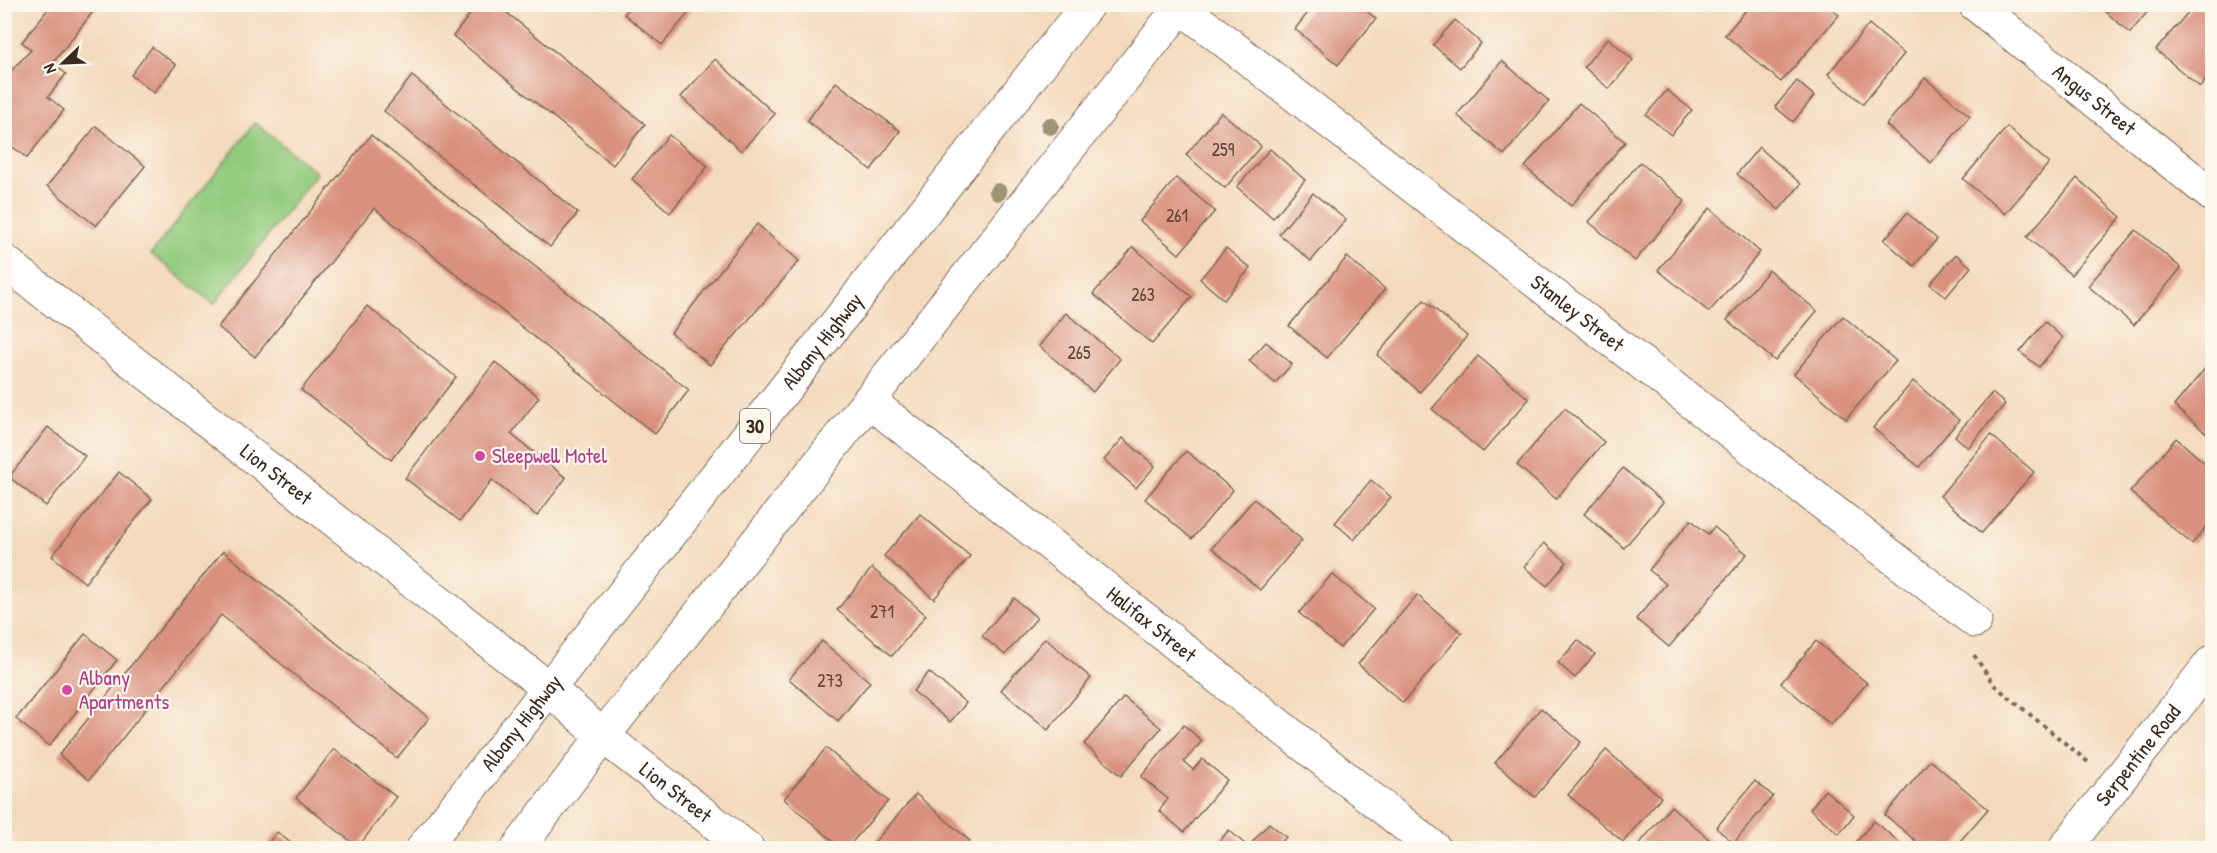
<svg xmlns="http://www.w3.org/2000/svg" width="2217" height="853" font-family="'Patrick Hand',sans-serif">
<rect width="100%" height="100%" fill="#fbf7ec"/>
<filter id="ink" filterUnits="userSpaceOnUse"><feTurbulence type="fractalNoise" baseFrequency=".0167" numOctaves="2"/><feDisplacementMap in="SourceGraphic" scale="12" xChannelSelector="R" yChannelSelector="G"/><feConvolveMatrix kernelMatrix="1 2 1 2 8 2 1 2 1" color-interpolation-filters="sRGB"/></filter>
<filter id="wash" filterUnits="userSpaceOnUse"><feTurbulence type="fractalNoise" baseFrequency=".008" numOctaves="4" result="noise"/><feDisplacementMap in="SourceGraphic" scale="24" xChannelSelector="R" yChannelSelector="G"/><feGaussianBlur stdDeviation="1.35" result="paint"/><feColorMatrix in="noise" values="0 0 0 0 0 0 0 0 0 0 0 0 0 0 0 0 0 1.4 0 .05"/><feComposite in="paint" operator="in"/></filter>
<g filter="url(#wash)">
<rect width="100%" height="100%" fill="#f4dabd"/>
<path fill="#92ca7d" stroke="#667a4e" stroke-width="1.5" d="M255,123L317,173L214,304L151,254Z"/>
<g id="blocks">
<g fill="#d9907d">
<path d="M52,4H99L53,63L66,74L48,97L64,110L27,158L4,140V78L31,50L22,42Z"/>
<path d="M478,4H496L645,124L613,165L453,36Z"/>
<path d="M631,4H696L662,45L624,14Z"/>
<path d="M1315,4H1359L1376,19L1338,65L1295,29Z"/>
<path d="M1751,4H1827L1839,15L1781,82L1725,35Z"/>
<path d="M2097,4H2154L2130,33Z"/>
<path d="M2195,4H2208L2212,9V72L2200,87L2156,50Z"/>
<path d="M1455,20L1481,43L1460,68L1433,45Z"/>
<path d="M1869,24L1904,54L1863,104L1828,74Z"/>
<path d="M1608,38L1633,60L1609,89L1584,67Z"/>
<path d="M152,47L176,65L154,93L131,75Z"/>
<path d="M715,59L775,114L741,151L681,97Z"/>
<path d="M1502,61L1549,101L1504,155L1457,115Z"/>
<path d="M412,76L578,213L550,247L384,111Z"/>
<path d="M1925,78L1970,116L1931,163L1886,125Z"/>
<path d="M1797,81L1814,96L1793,122L1775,107Z"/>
<path d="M836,82L900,131L871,170L807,121Z"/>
<path d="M1667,90L1692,110L1671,135L1646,115Z"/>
<path d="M1579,103L1625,142L1571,206L1525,167Z"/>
<path d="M1221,112L1261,146L1225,188L1186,155Z"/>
<path d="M96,126L145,166L96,226L47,186Z"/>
<path d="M2007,127L2049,163L2005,214L1963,179Z"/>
<path d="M371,135L689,390L655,434L374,208L255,357L218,327Z"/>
<path d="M669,135L708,166L670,213L632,179Z"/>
<path d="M1759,147L1801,184L1779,210L1737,174Z"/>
<path d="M1270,149L1305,180L1273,218L1237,187Z"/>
<path d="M1640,162L1685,201L1635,261L1589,222Z"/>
<path d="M1176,178L1215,211L1179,254L1140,221Z"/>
<path d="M2077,178L2121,217L2071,275L2027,237Z"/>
<path d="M1313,193L1346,220L1311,261L1279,234Z"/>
<path d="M1710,208L1760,252L1709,312L1658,270Z"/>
<path d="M1907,213L1937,239L1914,266L1884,240Z"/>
<path d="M757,224L799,261L710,365L671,333Z"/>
<path d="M2136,230L2181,268L2134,325L2088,286Z"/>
<path d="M1133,247L1192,297L1152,344L1093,294Z"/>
<path d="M1226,248L1250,268L1224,300L1200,279Z"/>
<path d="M1956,254L1971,267L1946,297L1930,284Z"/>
<path d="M1347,257L1385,289L1327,358L1289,326Z"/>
<path d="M1769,270L1817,311L1775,361L1727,320Z"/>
<path d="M1424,300L1467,336L1420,392L1377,355Z"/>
<path d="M367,306L456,377L391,460L301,390Z"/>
<path d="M1066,313L1120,359L1093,392L1039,346Z"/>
<path d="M1843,316L1896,361L1846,419L1794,374Z"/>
<path d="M2045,322L2063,338L2039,367L2020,352Z"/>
<path d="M1266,342L1292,364L1275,383L1249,361Z"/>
<path d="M1478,356L1529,399L1483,452L1432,409Z"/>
<path d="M2212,360V438L2174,406Z"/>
<path d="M495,362L539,397L511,434L566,478L537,516L492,480L460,521L405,478Z"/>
<path d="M1913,381L1959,420L1919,467L1873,428Z"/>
<path d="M1992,393L2005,404L1968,448L1955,436Z"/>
<path d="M1565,408L1604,442L1556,499L1517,465Z"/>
<path d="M48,427L85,456L46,506L9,477Z"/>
<path d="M1991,435L2034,472L1982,533L1940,496Z"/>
<path d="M1123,438L1155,466L1136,488L1104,460Z"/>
<path d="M2176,438L2212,469V520L2192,544L2130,492Z"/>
<path d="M1186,451L1233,490L1192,539L1145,499Z"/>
<path d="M1623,468L1663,502L1624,548L1584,514Z"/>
<path d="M119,472L152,499L85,583L52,556Z"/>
<path d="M1371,480L1391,497L1354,540L1335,523Z"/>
<path d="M1254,499L1302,540L1260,590L1212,548Z"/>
<path d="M920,514L970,556L934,599L884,556Z"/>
<path d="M1691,520L1708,534L1714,527L1747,554L1669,647L1636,619L1666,584L1649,570Z"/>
<path d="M1544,543L1567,562L1547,586L1524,567Z"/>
<path d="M223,551L429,718L397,758L221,615L89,780L59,755Z"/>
<path d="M872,568L926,615L892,656L837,610Z"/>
<path d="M1332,574L1374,609L1340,648L1299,613Z"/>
<path d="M1417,595L1462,633L1403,703L1358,664Z"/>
<path d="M1014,598L1037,618L1005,655L982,636Z"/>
<path d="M85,634L117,660L49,746L16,719Z"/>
<path d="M1045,638L1091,678L1048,730L1001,690Z"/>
<path d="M1578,640L1595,654L1575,678L1558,663Z"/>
<path d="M822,641L870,682L838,721L789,679Z"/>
<path d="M1816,641L1867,683L1831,725L1781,683Z"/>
<path d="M929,672L966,703L950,722L913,691Z"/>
<path d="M1124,697L1161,728L1121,776L1084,744Z"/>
<path d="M1541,708L1581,742L1535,797L1495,763Z"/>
<path d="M1184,725L1202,741L1184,762L1193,770L1202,759L1227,780L1184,832L1159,811L1168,799L1141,777Z"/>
<path d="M826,748L888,801L847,848H841L784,799Z"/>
<path d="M334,749L396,797L358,847L296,798Z"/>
<path d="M1606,750L1661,797L1623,842L1568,795Z"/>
<path d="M1930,760L1988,809L1954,848H1924L1885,815Z"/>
<path d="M1755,781L1773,796L1734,843L1716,828Z"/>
<path d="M1825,790L1854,815L1839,834L1810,809Z"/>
<path d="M916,794L970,841L964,848H877L872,845Z"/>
<path d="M1671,806L1718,847L1717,848H1636Z"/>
<path d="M1874,821L1906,848H1851Z"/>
<path d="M1269,823L1286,837L1276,848H1213L1229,830L1248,847Z"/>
<path d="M277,832L297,848H264Z"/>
</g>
</g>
</g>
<g filter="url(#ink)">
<use href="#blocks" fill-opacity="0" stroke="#7c6856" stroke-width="1.5"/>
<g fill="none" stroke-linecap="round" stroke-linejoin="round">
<defs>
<g id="minor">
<path id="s1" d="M1975,4L2212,195"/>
<path id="s2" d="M1181,7L1975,621"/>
<path id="s3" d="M4,261L548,688"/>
<path id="s4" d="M869,401L1434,848"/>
<path id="s5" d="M603,736L747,848"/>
<path id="s6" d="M2065,848L2212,662"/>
</g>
<g id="highway">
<path d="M548,688L603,736"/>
<path id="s7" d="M423,848L1088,4"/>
<path d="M518,848L603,736L1183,4"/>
</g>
</defs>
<use href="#minor" stroke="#7c6856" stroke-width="35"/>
<use href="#highway" stroke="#7c6856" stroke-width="35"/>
<path stroke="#7c6856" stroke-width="4" stroke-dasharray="4.5 4.5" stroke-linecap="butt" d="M1974,655L1994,685L2088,762"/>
<use href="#minor" stroke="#fff" stroke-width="33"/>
<use href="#highway" stroke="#fff" stroke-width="33"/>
</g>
<g fill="#9d9475">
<circle cx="1050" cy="126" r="9"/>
<circle cx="998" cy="192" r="9"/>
</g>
</g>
<g fill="#d1479c" stroke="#fbf7ec" stroke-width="2">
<circle cx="480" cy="456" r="6"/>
<circle cx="67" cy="690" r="6"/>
</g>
<g text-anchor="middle" stroke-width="4.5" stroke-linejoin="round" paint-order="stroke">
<g font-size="18" fill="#624436">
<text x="1223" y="156">259</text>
<text x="1177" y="222">261</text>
<text x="1143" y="301">263</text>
<text x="1079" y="359">265</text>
<text x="882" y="618">271</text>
<text x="830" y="687">273</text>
</g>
<rect fill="#fbf7ec" stroke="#75685c" stroke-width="1.5" x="740" y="409" width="30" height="34" rx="4.5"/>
<g font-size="20" font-weight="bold" fill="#3b2a1e">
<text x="755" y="433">30</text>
</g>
<g font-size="21" fill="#3b2a1e" stroke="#fbf7ec">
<text dy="7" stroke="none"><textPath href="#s1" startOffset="153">Angus Street</textPath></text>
<text dy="7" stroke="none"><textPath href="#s2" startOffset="501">Stanley Street</textPath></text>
<text dy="7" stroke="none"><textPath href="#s7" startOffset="645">Albany Highway</textPath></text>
<text dy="7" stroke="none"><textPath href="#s3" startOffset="346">Lion Street</textPath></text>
<text dy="7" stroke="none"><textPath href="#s4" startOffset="360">Halifax Street</textPath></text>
<text dy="7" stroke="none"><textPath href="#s7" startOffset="159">Albany Highway</textPath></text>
<text dy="7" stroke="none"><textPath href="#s6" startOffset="118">Serpentine Road</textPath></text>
<text dy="7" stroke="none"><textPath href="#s5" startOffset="92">Lion Street</textPath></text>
</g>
<g font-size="21" fill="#b23c85" stroke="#fbf7ec" text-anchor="start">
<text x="492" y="463">Sleepwell Motel</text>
<text x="79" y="685">Albany<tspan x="79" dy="24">Apartments</tspan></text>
</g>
</g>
<rect width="2217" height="853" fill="none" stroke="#fbf7ec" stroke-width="24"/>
<g transform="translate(63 63) rotate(247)" stroke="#fbf7ec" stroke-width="4.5" paint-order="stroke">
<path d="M0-4.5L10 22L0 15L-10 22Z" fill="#3b2a1e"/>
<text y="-9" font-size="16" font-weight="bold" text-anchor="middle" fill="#3b2a1e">N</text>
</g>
</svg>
